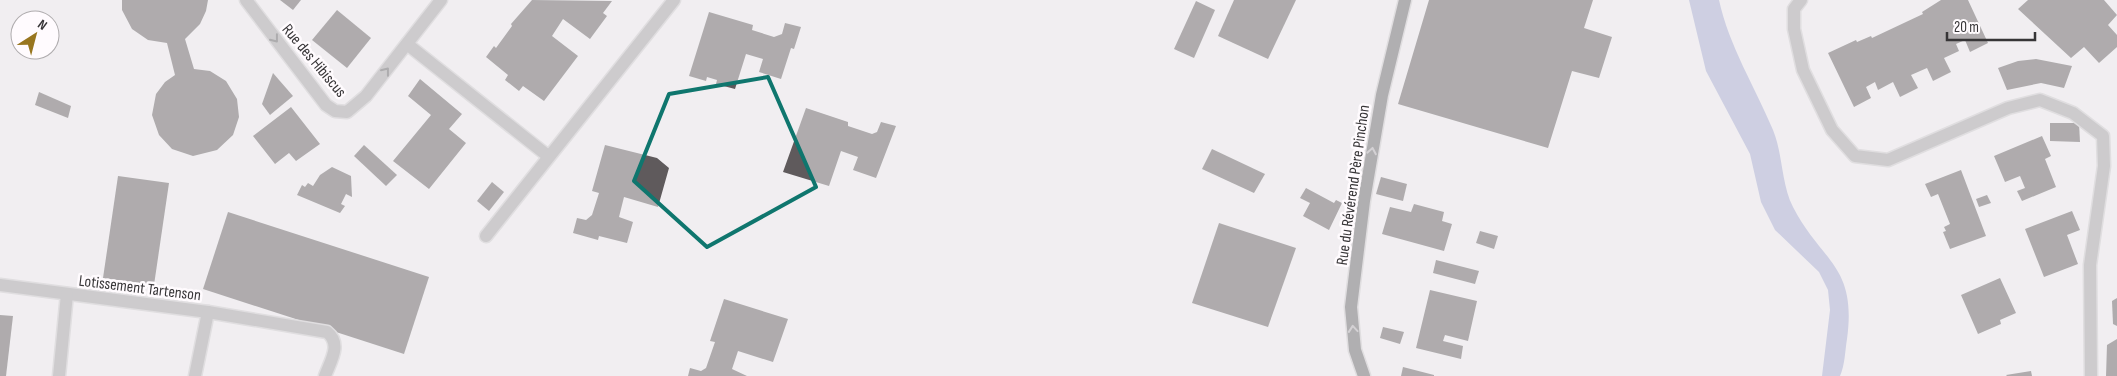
<svg xmlns="http://www.w3.org/2000/svg" width="2117" height="376" font-family="'Sofia Sans Condensed',sans-serif">
<rect width="100%" height="100%" fill="#f1eef1"/>
<path fill="#a4a9d1" d="M1689,0H1719C1729,46 1755,87 1773,130C1783,154 1781,183 1793,207C1822,263 1857,265 1847,339C1845,351 1845,365 1840,376H1822L1830,310L1828,290L1819,272L1775,230L1761,202L1750,154L1706,71Z"/>
<g fill="#5f5a5c">
<path d="M122,0H208L206,11L200,24L185,39L194,69L210,71L226,81L237,99L239,117L233,135L217,150L193,156L172,149L159,135L152,115L156,94L165,82L175,75L167,43L148,40L132,29L122,10Z"/>
<path d="M280,0H301L293,10Z"/>
<path d="M532,0L612,1L603,13L607,16L590,39L563,19L552,36L578,56L544,101L523,86L519,91L505,80L508,75L486,57L494,46L496,48L512,26L511,24Z"/>
<path d="M1234,0H1296L1268,59L1218,36Z"/>
<path d="M1429,0H1593L1584,28L1612,37L1599,78L1572,71L1548,148L1398,104Z"/>
<path d="M1941,0H1968L1988,43L1970,52L1965,40L1956,44L1959,51L1944,58L1951,72L1933,81L1927,68L1911,75L1918,88L1900,97L1893,82L1878,90L1875,82L1866,87L1871,98L1854,107L1828,53L1856,40L1857,42L1871,36L1872,38L1923,14L1922,12Z"/>
<path d="M2028,0H2104L2117,15L2108,25L2117,35V47L2099,63L2084,47L2071,58L2018,9Z"/>
<path d="M1196,1L1215,10L1194,58L1174,49Z"/>
<path d="M337,10L371,38L347,68L312,40Z"/>
<path d="M709,12L753,25L752,30L774,37L782,34L785,23L801,27L794,49L791,48L781,79L759,72L763,59L746,54L735,89L716,84L717,80L707,77L706,81L689,76Z"/>
<path d="M2036,59L2072,66L2064,88L2041,83L2007,90L1998,68L2018,61Z"/>
<path d="M273,73L293,96L270,115L262,104Z"/>
<path d="M420,79L462,114L449,129L466,143L429,189L393,161L431,115L408,96Z"/>
<path d="M39,92L71,106L68,118L35,105Z"/>
<path d="M291,107L320,144L296,161L289,153L275,164L253,136Z"/>
<path d="M806,108L848,122V126L872,134L877,132L881,122L896,126L876,178L853,170L858,157L841,151L829,186L783,172Z"/>
<path d="M2050,123H2079L2080,142L2050,141Z"/>
<path d="M2042,136L2051,156L2045,159L2056,187L2022,201L2017,191L2025,188L2020,176L2005,182L1994,156Z"/>
<path d="M364,145L397,175L386,186L354,156Z"/>
<path d="M605,145L657,158L669,168L658,207L624,197L619,217L633,222L627,243L599,236L598,240L573,233L577,218L586,220L592,215L599,193L592,191Z"/>
<path d="M1212,149L1265,174L1254,193L1202,169Z"/>
<path d="M332,167L351,176L352,197L346,194L341,204L345,206L340,213L297,195L302,185L305,187L308,183L313,186L320,175Z"/>
<path d="M1961,170L1986,236L1950,249L1943,232L1946,231L1944,227L1950,224L1938,194L1931,197L1925,184Z"/>
<path d="M118,176L169,183L154,285L103,278Z"/>
<path d="M1381,177L1407,184L1403,201L1376,194Z"/>
<path d="M492,182L504,192L489,211L477,201Z"/>
<path d="M1306,188L1334,203L1336,200L1342,203L1329,230L1303,216L1310,203L1300,198Z"/>
<path d="M1987,195L1991,203L1979,207L1976,199Z"/>
<path d="M1414,204L1444,212L1442,221L1452,224L1444,251L1382,234L1390,207L1411,212Z"/>
<path d="M2072,211L2080,230L2067,235L2078,264L2044,277L2025,229Z"/>
<path d="M228,212L429,277L404,354L203,289Z"/>
<path d="M1219,223L1296,248L1268,327L1192,303Z"/>
<path d="M1480,231L1498,236L1494,249L1476,243Z"/>
<path d="M1436,260L1479,271L1475,284L1433,273Z"/>
<path d="M2000,278L2016,313L2000,320L2001,324L1978,334L1961,295Z"/>
<path d="M1430,290L1477,301L1468,341L1445,335L1443,341L1463,346L1461,359L1416,348Z"/>
<path d="M2117,298V326L2113,324L2112,301Z"/>
<path d="M724,299L788,319L773,362L738,351L732,369L747,376H688L690,368L701,371L706,368L715,342L710,341Z"/>
<path d="M0,315L13,316L6,376H0Z"/>
<path d="M1383,327L1404,332L1400,344L1380,338Z"/>
<path d="M2117,339V376H2106L2107,345Z"/>
<path d="M1403,367L1434,375V376H1401Z"/>
<path d="M2031,371L2032,376H2007L2006,375Z"/>
</g>
<g fill="none" stroke-linecap="round" stroke-linejoin="round">
<defs>
<g id="minor">
<path d="M246,0L326,105L335,111L347,112L366,96L441,0"/>
<path d="M1801,0L1794,9V29L1803,70L1832,130L1855,156L1888,160L2008,108L2040,100L2073,113L2103,136L2104,166L2090,265L2091,376"/>
<path d="M407,44L548,156"/>
<path d="M486,236L674,0"/>
<path d="M0,285L208,312"/>
<path d="M59,376L67,294"/>
<path d="M195,376L208,312L327,332C342,344 331,360 325,376"/>
</g>
<path id="major" d="M1364,376L1355,350L1351,307L1364,201L1382,95L1405,0"/>
</defs>
<use href="#minor" stroke="#ccc9cc" stroke-width="15"/>
<use href="#major" stroke="#ccc9cc" stroke-width="15"/>
<use href="#minor" stroke="#a2a1a3" stroke-width="12"/>
<use href="#major" stroke="#636265" stroke-width="12"/>
</g>
<defs><path id="oneway-chevron" d="M-2-3.5L2.5 0L-2 3.5" fill="none" stroke-width="1.6" stroke-linecap="round" stroke-linejoin="round" transform="scale(1.25)"/></defs>
<g stroke="#5c5b5d">
<use href="#oneway-chevron" transform="translate(275 39) rotate(52)"/>
<use href="#oneway-chevron" transform="translate(386 71) rotate(-52)"/>
</g>
<g stroke="#b1aeb2">
<use href="#oneway-chevron" transform="translate(1372 151) rotate(-80)"/>
<use href="#oneway-chevron" transform="translate(1353 329) rotate(-95)"/>
</g>
<path d="M0 0H2117V376H0ZM768,77L816,187L707,247L634,181L669,94Z" fill="#f1eef1" fill-opacity=".55" fill-rule="evenodd"/>
<path fill="none" stroke="#0f766e" stroke-width="4" stroke-linejoin="round" d="M768,77L816,187L707,247L634,181L669,94Z"/>
<g text-anchor="middle" stroke-width="5" stroke-linejoin="round" paint-order="stroke">
<g font-size="16" fill="#373537" stroke="#fffbfe">
<text transform="translate(315 60) rotate(50)" y="6">Rue des Hibiscus</text>
<text transform="translate(1352 185) rotate(-82)" y="6">Rue du Révérend Père Pinchon</text>
<text transform="translate(140 287) rotate(7)" y="6">Lotissement Tartenson</text>
</g>
</g>
<g transform="translate(35 35) rotate(36)"><circle r="24" fill="#fffbfe" stroke="#afacae"/>
<path d="M0-4L9 19L0 12L-9 19Z" fill="#98761f"/>
<text y="-8" font-size="14" font-weight="bold" text-anchor="middle" fill="#373537">N</text>
</g>
<path d="M1947 32v8h88v-8" fill="none" stroke="#373537" stroke-width="2.5"/>
<text x="1954" y="32" font-size="15" fill="#373537" stroke="#fffbfe" stroke-width="4" paint-order="stroke">20 m</text>
</svg>
